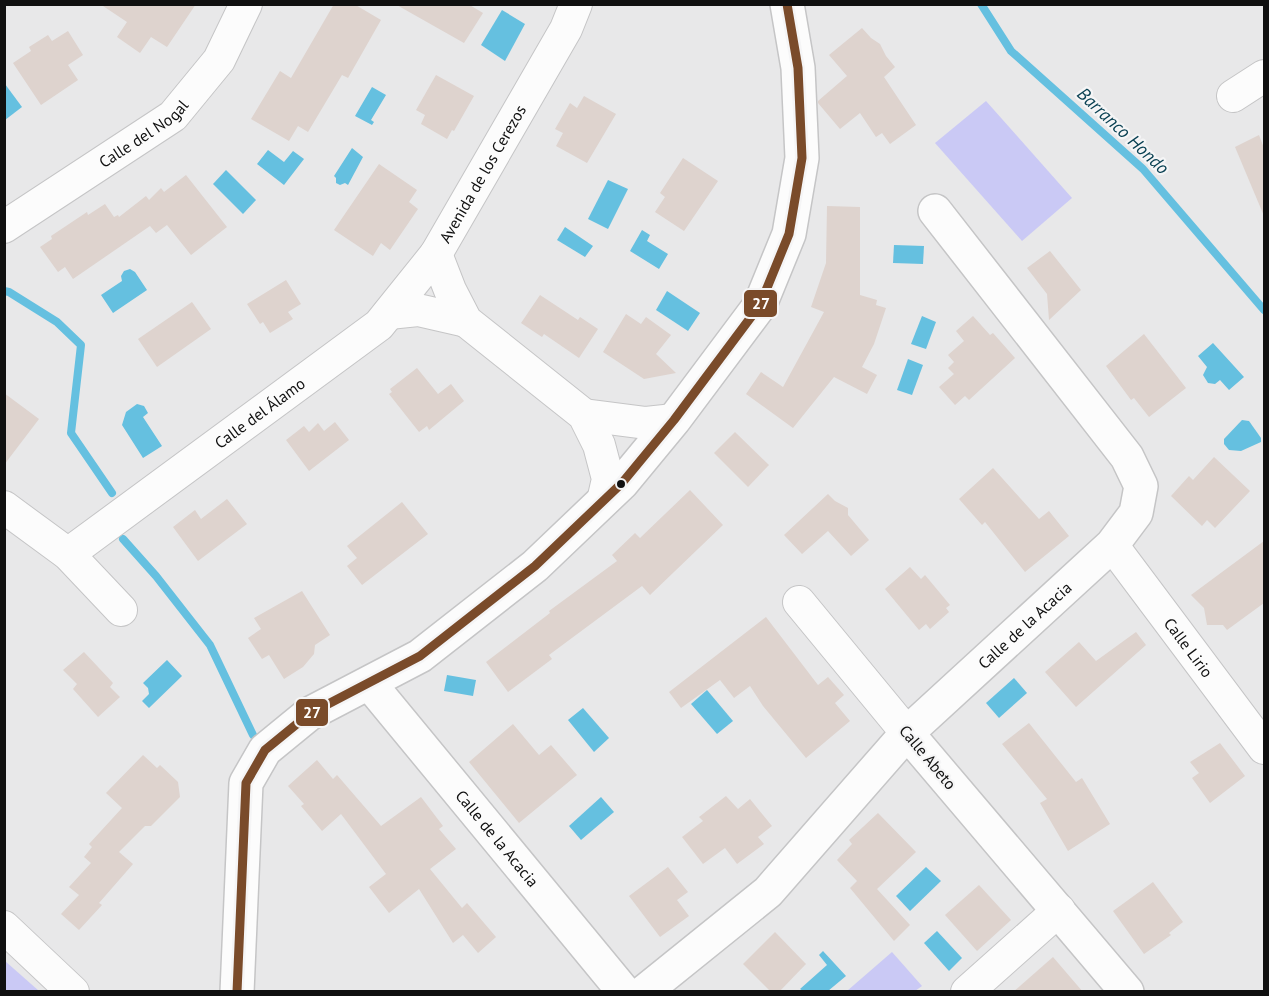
<svg xmlns="http://www.w3.org/2000/svg" width="1269" height="996" font-family="'PT Sans',sans-serif">
<rect width="100%" height="100%" fill="#e8e8e9"/>
<g fill="#cac9f5">
<path d="M986,101L1072,198L1022,241L935,143Z"/>
<path d="M892,952L922,986L915,991H847Z"/>
<path d="M4,961H5L39,991H5Z"/>
</g>
<g fill="#65c0e0">
<path d="M502,10L525,24L505,61L481,45Z"/>
<path d="M5,84L22,107L5,120L4,119Z"/>
<path d="M372,87L386,95L371,120L374,122L372,125L355,116Z"/>
<path d="M352,148L363,157L348,185L345,183L340,185L336,183V178L334,176Z"/>
<path d="M268,150L284,162L293,151L304,159L284,185L257,164Z"/>
<path d="M226,170L256,200L243,214L213,184Z"/>
<path d="M608,180L628,189L608,229L588,219Z"/>
<path d="M565,227L593,246L585,257L557,240Z"/>
<path d="M642,230L650,235L647,241L668,254L659,269L630,251Z"/>
<path d="M894,245L924,246L923,264L893,263Z"/>
<path d="M130,269L135,272L147,290L113,313L101,295L122,281L121,276L124,271Z"/>
<path d="M667,291L700,313L688,331L656,310Z"/>
<path d="M922,316L936,322L926,349L911,344Z"/>
<path d="M1213,343L1244,377L1229,390L1220,380L1215,384L1208,383L1203,375L1207,367L1198,356Z"/>
<path d="M908,359L923,365L912,395L897,390Z"/>
<path d="M137,404L144,406L148,413L143,417L162,446L143,458L122,425L126,412Z"/>
<path d="M1242,420L1249,421L1261,438V442L1241,451L1229,450L1224,444V439Z"/>
<path d="M167,660L182,676L149,708L142,701L149,694L148,688L143,683Z"/>
<path d="M447,675L476,680L473,696L444,691Z"/>
<path d="M1014,678L1027,693L999,718L986,703Z"/>
<path d="M707,690L733,721L717,734L691,704Z"/>
<path d="M583,708L609,738L594,752L568,720Z"/>
<path d="M601,797L614,812L581,840L569,826Z"/>
<path d="M926,867L941,881L910,911L896,896Z"/>
<path d="M937,931L962,958L949,971L924,943Z"/>
<path d="M823,951L846,976L828,991H803L800,989L827,965L819,955Z"/>
</g>
<g fill="none" stroke-linecap="round" stroke-linejoin="round">
<g stroke="#65c0e0" stroke-width="8">
<path d="M981,4L1011,51L1143,169L1264,310"/>
<path d="M4,291L9,292L57,322L81,345L71,433L112,493"/>
<path d="M123,539L156,576L210,645L253,735"/>
</g>
</g>
<g fill="#ded3ce">
<path d="M100,4H196L167,47L151,37L140,53L117,37L127,22Z"/>
<path d="M334,4H354L381,20L348,78L342,75L308,132L298,126L289,141L251,119L280,71L291,78Z"/>
<path d="M395,4H468L483,13L464,43Z"/>
<path d="M862,28L871,38L880,44L886,56L895,67L884,77L916,125L890,144L882,133L876,137L860,113L840,129L818,103V101L847,76L829,55Z"/>
<path d="M68,31L83,55L68,65L78,80L41,105L13,63L31,51L29,47L48,35L52,41Z"/>
<path d="M436,75L474,96L454,131L452,130L447,139L421,124L425,115L416,110Z"/>
<path d="M584,96L616,114L587,163L556,146L563,133L555,129L570,103L577,108Z"/>
<path d="M1259,135L1264,148V216L1235,147Z"/>
<path d="M683,158L718,181L684,231L655,212L665,197L660,193Z"/>
<path d="M379,164L417,190L409,202L418,209L390,250L381,243L373,256L334,230Z"/>
<path d="M186,175L227,227L191,255L167,225L156,233L150,226L73,279L65,267L58,272L40,247L52,239L51,236L87,212L88,215L105,204L114,217L118,215L119,217L146,196L149,200L161,188L164,192Z"/>
<path d="M827,206L860,207V295L877,300L876,305L886,308L874,344L862,367L877,375L867,394L834,377L793,428L746,394L761,372L783,387L824,312L811,307L826,263Z"/>
<path d="M1050,251L1081,290L1049,320L1047,294L1027,268Z"/>
<path d="M286,280L301,304L288,312L293,319L270,333L263,322L260,324L247,304Z"/>
<path d="M540,295L578,320L580,317L598,329L579,358L544,334L542,337L521,323Z"/>
<path d="M192,302L211,329L157,367L138,339Z"/>
<path d="M626,314L641,324L646,317L671,335L656,354L676,373L644,379L603,352Z"/>
<path d="M973,316L990,335L993,333L1015,358L969,400L965,396L955,405L939,387L954,374L948,368L954,362L948,355L964,341L956,331Z"/>
<path d="M1144,334L1186,388L1149,417L1134,398L1131,400L1106,366Z"/>
<path d="M417,368L438,394L451,384L464,401L429,430L427,426L419,432L389,394L392,392L390,389Z"/>
<path d="M4,393L39,419L4,465Z"/>
<path d="M335,422L349,440L309,471L286,440L304,426L309,432L318,423L324,431Z"/>
<path d="M735,432L769,465L748,487L714,453Z"/>
<path d="M1214,457L1250,491L1215,528L1207,520L1202,526L1171,496L1189,476L1193,480Z"/>
<path d="M993,468L1039,519L1049,511L1069,536L1025,572L985,522L982,525L959,499Z"/>
<path d="M690,490L723,525L650,595L642,586L549,655L552,659L508,692L486,662L550,613L549,611L617,561L612,555L635,533L640,538Z"/>
<path d="M828,494L835,501L848,508V515L869,540L851,556L828,531L802,554L784,535Z"/>
<path d="M227,499L247,524L198,561L173,527L195,510L201,519Z"/>
<path d="M402,502L428,534L362,585L347,566L357,558L347,546Z"/>
<path d="M1264,541V603L1227,630L1223,625H1207L1204,608L1191,595Z"/>
<path d="M910,567L921,579L925,575L950,605L946,608L949,612L930,629L926,624L919,630L885,589Z"/>
<path d="M302,591L330,635L315,645L314,654L303,667L284,679L269,655L262,659L248,638L261,629L254,618Z"/>
<path d="M766,617L818,685L828,677L844,695L835,703L850,721L806,758L763,706L750,686L734,698L720,680L681,708L669,692Z"/>
<path d="M1136,632L1146,645L1076,707L1045,672L1079,642L1096,661Z"/>
<path d="M84,652L113,683L110,687L120,697L98,717L73,689L77,684L63,670Z"/>
<path d="M1029,723L1076,782L1082,778L1110,824L1068,851L1040,803L1047,799L1002,744Z"/>
<path d="M513,724L539,755L551,745L577,775L519,823L469,762Z"/>
<path d="M1220,743L1245,776L1210,803L1192,778L1199,773L1190,762Z"/>
<path d="M143,755L157,768L160,765L178,782L180,797L151,826H145L119,852L133,864L99,903L102,905L79,930L61,914L79,895L69,887L91,863L84,857L92,847L89,844L122,808L106,793Z"/>
<path d="M317,760L333,779L337,775L381,826L421,797L443,826L439,829L456,849L430,869L462,908L467,903L496,937L478,953L463,935L453,943L419,889L389,913L369,887L386,874L341,814L322,831L301,806L304,804L288,786Z"/>
<path d="M726,796L738,809L750,799L772,826L758,837L764,844L737,864L725,848L703,864L682,837L703,821L699,817Z"/>
<path d="M878,813L916,852L877,889L910,925L894,941L850,888L857,881L837,860L852,844L849,840Z"/>
<path d="M668,867L688,892L677,900L689,916L660,937L629,896Z"/>
<path d="M1153,882L1183,922L1169,933L1171,935L1144,954L1113,911Z"/>
<path d="M979,885L1011,920L977,951L945,915Z"/>
<path d="M775,932L806,964L779,992H771L743,964Z"/>
<path d="M1053,957L1083,992H1013Z"/>
</g>
<g fill="none" stroke-linecap="round" stroke-linejoin="round">
<defs>
<g id="minor">
<path d="M1233,96L1264,76"/>
<path id="s1" d="M4,227L173,116L219,60L246,4"/>
<path d="M436,254L450,290L466,321L584,415L599,445L608,479L603,501"/>
<path d="M389,313L418,310L466,321"/>
<path d="M584,415L646,423L674,420"/>
<path d="M4,507L68,554L121,610"/>
<path id="s2" d="M1112,545L1264,748"/>
<path id="s3" d="M68,554L379,325L436,254L566,29L576,4"/>
<path d="M799,602L907,733"/>
<path d="M4,927L73,992"/>
<path d="M967,992L1059,910"/>
</g>
<g id="tertiary">
<path id="s4" d="M370,684L624,992"/>
<path d="M907,733L1127,992"/>
<path d="M237,992L246,783L265,750L309,714L420,656L535,566L622,483L674,420L760,305L789,234L802,158L798,68L787,4"/>
<path id="s5" d="M644,992L768,892L907,733L1112,545L1136,513L1141,486L1127,457L935,211"/>
</g>
</defs>
<use href="#minor" stroke="#c5c5c6" stroke-width="34"/>
<use href="#tertiary" stroke="#c5c5c6" stroke-width="36"/>
<use href="#minor" stroke="#fcfcfc" stroke-width="32"/>
<use href="#tertiary" stroke="#fcfcfc" stroke-width="33"/>
<defs>
<path id="bus-1" d="M237,992L246,783L265,750L309,714L420,656L535,566L622,483L674,420L760,305L789,234L802,158L798,68L787,4"/>
</defs>
<use href="#bus-1" stroke="#f5f5f6" stroke-width="14"/>
<use href="#bus-1" stroke="#7a4b2a" stroke-width="9"/>
</g>
<circle fill="#101010" stroke="#f5f5f6" stroke-width="2" cx="621" cy="484" r="5"/>
<g text-anchor="middle" stroke-width="4.5" stroke-linejoin="round" paint-order="stroke">
<g font-size="16" fill="#101010" stroke="#f5f5f6">
<text dy="6" stroke="none"><textPath href="#s1" startOffset="168">Calle del Nogal</textPath></text>
<text dy="6" stroke="none"><textPath href="#s3" startOffset="570">Avenida de los Cerezos</textPath></text>
<text dy="6" stroke="none"><textPath href="#s3" startOffset="238">Calle del Álamo</textPath></text>
<text dy="6" stroke="none"><textPath href="#s5" startOffset="530">Calle de la Acacia</textPath></text>
<text dy="6" stroke="none"><textPath href="#s2" startOffset="128">Calle Lirio</textPath></text>
<text transform="translate(928 757) rotate(50)" y="6">Calle Abeto</text>
<text dy="6" stroke="none"><textPath href="#s4" startOffset="200">Calle de la Acacia</textPath></text>
</g>
<g font-size="18" font-style="italic" fill="#094052" stroke="#f5f5f6">
<text transform="translate(1123 131) rotate(43)" y="6">Barranco Hondo</text>
</g>
</g>
<g stroke="#f5f5f6" stroke-width="2">
<rect x="743" y="289" width="35" height="29" rx="6" fill="#7a4b2a"/>
<rect x="295" y="698" width="34" height="29" rx="6" fill="#7a4b2a"/>
</g>
<g font-size="16" text-anchor="middle" font-weight="bold" fill="#fff">
<text x="761" y="309">27</text>
<text x="312" y="718">27</text>
</g>
<rect width="1269" height="996" fill="none" stroke="#101010" stroke-width="12"/>
</svg>
